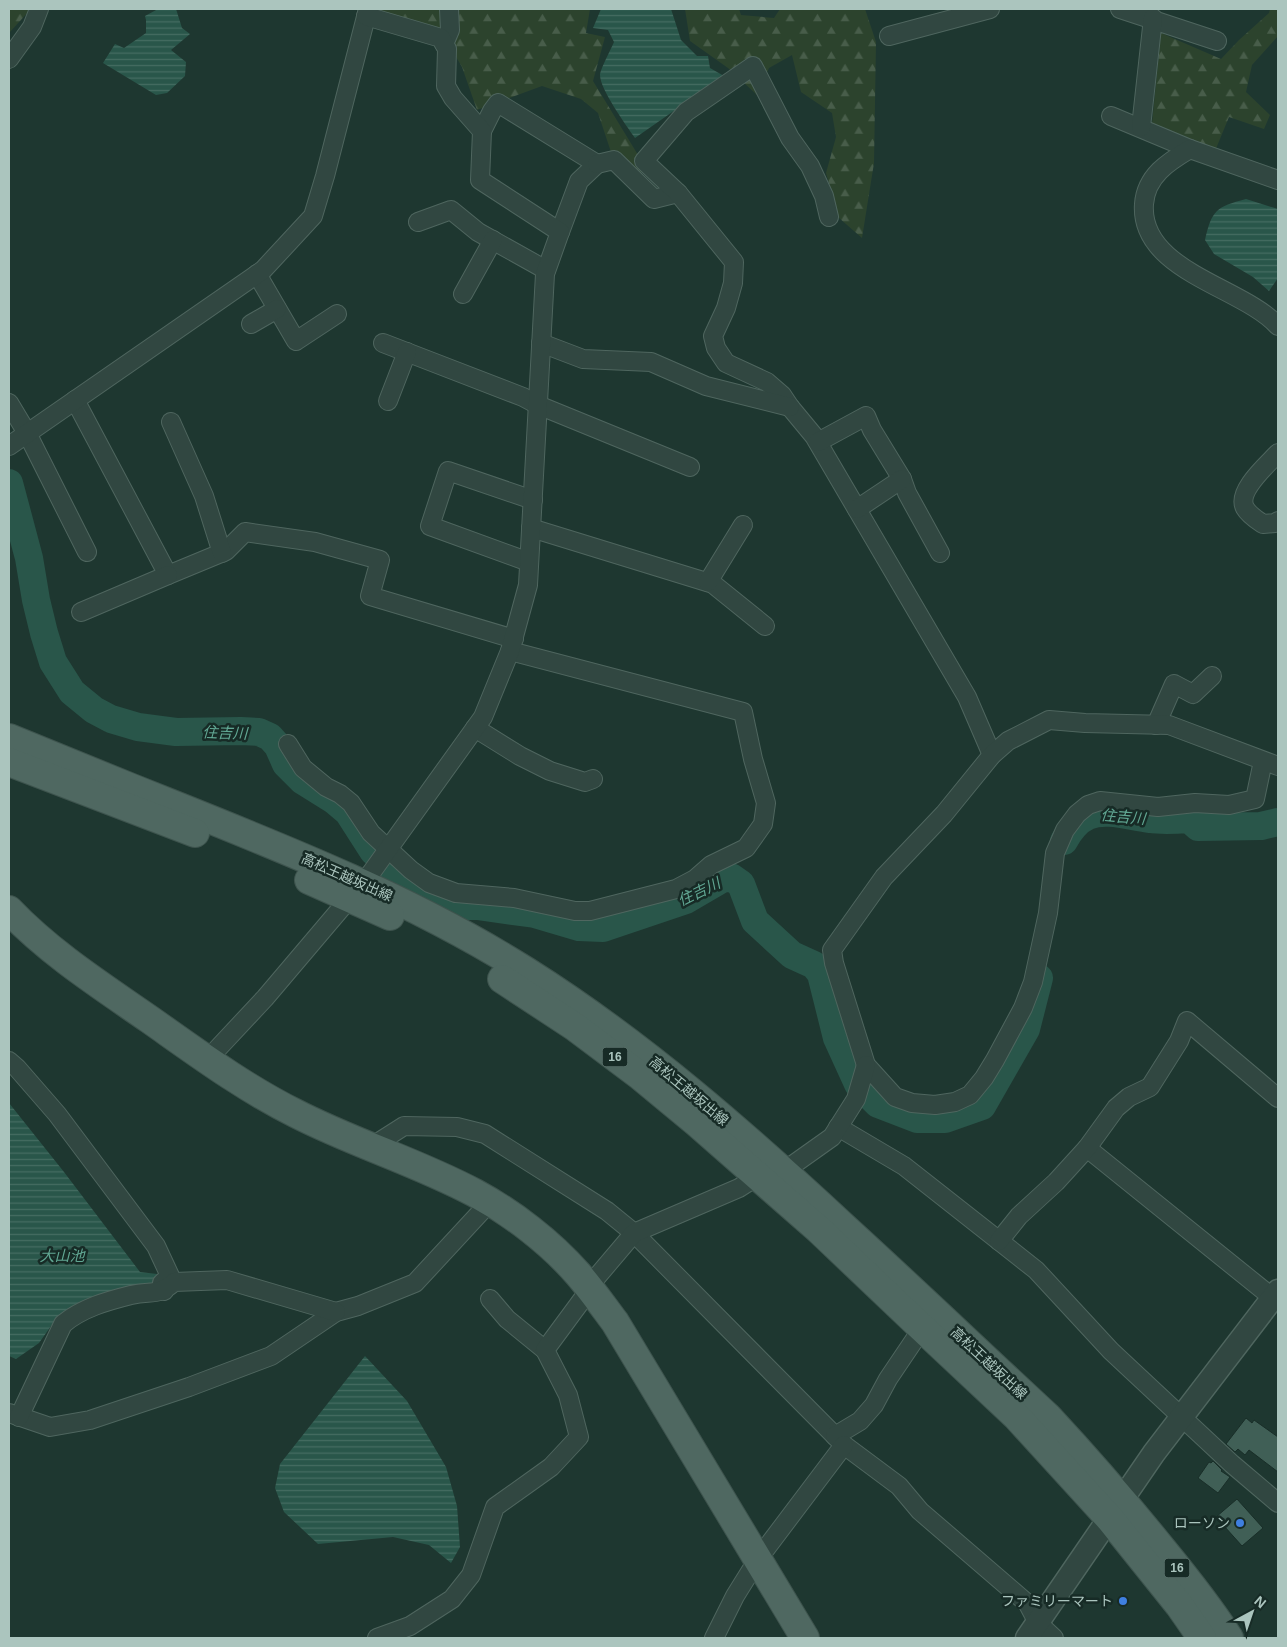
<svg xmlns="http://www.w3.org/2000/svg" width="1287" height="1647" font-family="Arial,'Noto Sans JP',sans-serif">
<defs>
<pattern id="forest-firs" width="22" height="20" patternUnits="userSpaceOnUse" patternTransform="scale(1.25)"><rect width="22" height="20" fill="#2c432d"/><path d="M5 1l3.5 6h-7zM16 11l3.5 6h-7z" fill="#485d4a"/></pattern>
<pattern id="water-rules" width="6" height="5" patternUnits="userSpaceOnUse" patternTransform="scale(1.25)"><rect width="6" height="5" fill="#29564a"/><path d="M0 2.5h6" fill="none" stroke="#456d62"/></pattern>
</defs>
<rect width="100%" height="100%" fill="#1e3730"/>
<g fill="url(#forest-firs)">
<path d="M9,9H31L9,33Z"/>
<path d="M379,9H590L586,33L605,37L593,81L649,173L634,171L611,152L598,113L581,99L542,86L477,110L462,67L442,33L378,11Z"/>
<path d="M685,9H739L741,15L774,18L780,9H865L876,42L874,163L862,238L839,218L826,173L836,137L832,113L801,92L792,55L769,68L757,95L728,68L690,41Z"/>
<path d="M1270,9H1278V36L1252,65L1246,92L1270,115L1264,129L1229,117L1215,151L1152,124L1161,33L1221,59L1239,40L1269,13Z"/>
</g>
<g fill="url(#water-rules)">
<path d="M158,9H176L182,28L190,34L171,50L186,62L185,76L167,93L156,95L103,63L115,44L124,48L146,33V20L145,16Z"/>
<path d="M601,9H671L681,40L697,56H708L710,68L724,76L635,138C626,125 600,89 600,75C600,70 611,49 614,42L608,30L593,28Z"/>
<path d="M1246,199L1278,209V278L1269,291L1253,277L1214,254L1205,240C1212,210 1216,207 1246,199Z"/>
<path d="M1190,808L1211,811L1217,819L1203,823C1228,825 1254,824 1278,817V829L1258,832L1188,828Z"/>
<path d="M9,1103L64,1172L140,1272L157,1274L158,1282L97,1296L56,1319L39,1343L16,1359L9,1356Z"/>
<path d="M365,1356L407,1401L446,1467L457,1506L460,1547L451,1563L429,1545L393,1537L318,1544L284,1512L275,1488L280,1464Z"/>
</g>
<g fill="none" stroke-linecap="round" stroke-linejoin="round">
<g stroke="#29564a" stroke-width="28">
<path d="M9,483L29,558L36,600L44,633L53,662L72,692L94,710L111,719L138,727L176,732L241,731L259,732L270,737L278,746L286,764L303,781L335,801L348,812L373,851L392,868L425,892L453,906H477L535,914L579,927L603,928L686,900L722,879L731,877L741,884L755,921L792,955L814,965L821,974L837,1038L858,1084L878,1104L917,1119H945L982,1106L1026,1029L1039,978"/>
<path d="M1064,841C1069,831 1078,820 1088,816C1106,808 1131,817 1150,819C1163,821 1176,820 1189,819L1198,827L1261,826L1278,822"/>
</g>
</g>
<g fill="#405f56" stroke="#192e28">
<path d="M1246,1418L1252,1423L1254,1420L1278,1437V1472L1249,1450L1245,1455L1238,1449L1235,1452L1226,1444Z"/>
<path d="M1213,1461L1222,1470L1221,1471L1230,1477L1218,1493L1198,1478L1209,1462L1211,1463Z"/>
<path d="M1237,1499L1263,1528L1242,1546L1216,1517Z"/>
</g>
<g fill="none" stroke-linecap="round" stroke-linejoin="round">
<defs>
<g id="minor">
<path d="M1120,9L1217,41"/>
<path d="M889,36L990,9"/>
<path d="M444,44L450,30L449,9"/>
<path d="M9,59L32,27L39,9"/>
<path d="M1111,116L1190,149"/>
<path d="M1141,127L1153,18"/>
<path d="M482,131L492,111L498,103L597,164L579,181L560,232"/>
<path d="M597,164L614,160L654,199L678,193"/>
<path d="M1278,180L1190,149C1168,162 1146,176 1144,204C1139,271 1243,287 1278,326"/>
<path d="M829,217L824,196L810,166L790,138L753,66L686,112L644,161L678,193L734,262L733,283L726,308L713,336L716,348L726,363L767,382L782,395L790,407L814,436L967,697L992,755"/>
<path d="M418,222L451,210L478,232L546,270"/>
<path d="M257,274L296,341L337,314"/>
<path d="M463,294L493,240"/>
<path d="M251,324L277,309"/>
<path d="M383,343L523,397L538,405L690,467"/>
<path d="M541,343L583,359L651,362L706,386L790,407"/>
<path d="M75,400L168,575L226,551L245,532L315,542L380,560L370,596L514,639"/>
<path d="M388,401L407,352"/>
<path d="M9,403L27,433L87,552"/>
<path d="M171,422L204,496L222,553"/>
<path d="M818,442L866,416L872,430L902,479L907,493L940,553"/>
<path d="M9,446L263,270L313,216L325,176L368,9"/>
<path d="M1278,453C1268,464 1236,491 1245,508C1249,515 1257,520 1263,524L1275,523L1278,521"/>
<path d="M857,509L902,479"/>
<path d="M531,528L713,584L765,626"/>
<path d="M529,562L430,526L448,471L533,500"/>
<path d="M708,582L743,525"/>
<path d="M81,612L168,575"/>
<path d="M1156,725L1174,684L1193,694L1212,676"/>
<path d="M475,728L520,756L550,771L585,782L593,779"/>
<path d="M288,744L303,768L326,787L340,794L351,803L371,833L411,870L429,883L456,893L514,898L575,911H590L676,889L695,879L711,865L746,848L763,824L766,803L753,759L743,712L510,651"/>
<path d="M1263,761L1255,799L1229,805L1195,803L1158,807L1100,801L1088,805L1077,814L1065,830L1055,853L1048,913L1033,982L1023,1008L995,1060L984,1078L970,1095L955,1102L935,1105L912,1103L895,1097L866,1065L834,963L832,950L884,877L944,814L992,755L1008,741L1049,720L1085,723L1169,725L1278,766"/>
<path d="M207,1060L265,998L371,873L483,717L510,651L528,585L545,274L560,232L480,180L482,131L453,98L446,86L447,49L441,38L366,16"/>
<path d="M9,1061L17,1068L57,1114L156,1246L170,1276L162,1283L164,1291"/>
<path d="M838,1127L904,1166L1036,1270L1111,1351L1232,1464L1278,1503"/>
<path d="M371,1147L404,1126L457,1127L485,1134L607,1211L634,1233L844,1445L899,1486L920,1511L1028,1604L1038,1623L1054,1638"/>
<path d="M1087,1148L1273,1298"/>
<path d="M999,1241L1019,1216L1056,1182L1087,1148L1116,1108L1129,1097L1150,1087L1179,1041L1187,1021L1278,1098"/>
<path d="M490,1299L507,1319L545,1350"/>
<path d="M9,1413L50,1427L90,1420L189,1387L271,1356L336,1312L358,1306L415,1283L490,1202"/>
<path d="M19,1417L63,1324C82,1308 107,1301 131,1295C151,1290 158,1297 174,1282L227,1280L336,1312"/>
<path d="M835,1436L860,1421L874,1405L888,1379L917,1336L921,1327"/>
<path d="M377,1638L410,1626L452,1599L471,1575L495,1507L551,1467L579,1437L568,1395L545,1350L590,1289L595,1279L634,1233L739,1188L750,1181L762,1180L794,1164L832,1137L856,1099L866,1065"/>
<path d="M714,1638L735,1596L758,1559L844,1445"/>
</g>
<path id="tertiary" d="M1027,1638L1154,1453L1278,1291"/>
<g id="primary">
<path d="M9,738C61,759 114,781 167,802C290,851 413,900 526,971C642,1044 745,1135 845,1228C913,1290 980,1354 1048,1417C1088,1460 1126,1504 1163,1550C1186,1578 1209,1607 1229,1638"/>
<path d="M9,762L195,833"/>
<path d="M309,880L390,916"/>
<path d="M9,910C50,953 100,985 149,1019C196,1052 243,1087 295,1113C353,1143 417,1162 475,1193C512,1213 550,1242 578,1274C591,1289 603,1306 615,1322L805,1638"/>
<path d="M502,979L575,1027L639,1075L697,1123L818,1229L921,1327L1016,1416L1110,1519L1179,1605L1202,1638"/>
</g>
</defs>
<use href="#minor" stroke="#4f665f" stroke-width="20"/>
<use href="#tertiary" stroke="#4f665f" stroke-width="25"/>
<use href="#primary" stroke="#3e544e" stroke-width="30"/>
<use href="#minor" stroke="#314741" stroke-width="18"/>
<use href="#tertiary" stroke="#314741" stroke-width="22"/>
<use href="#primary" stroke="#4f6861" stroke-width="28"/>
</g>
<g fill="#3f7fe0" stroke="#172b26" stroke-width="2">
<circle cx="1240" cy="1523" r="5"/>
<circle cx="1123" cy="1601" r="5"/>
</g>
<g text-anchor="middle" stroke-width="5" stroke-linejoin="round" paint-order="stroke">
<g fill="#172b26" stroke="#7f9790" stroke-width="1">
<rect x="602.5" y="1047.5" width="25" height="19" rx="4"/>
<rect x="1164.5" y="1558.5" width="25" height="19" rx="4"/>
</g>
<g font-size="12" font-weight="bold" fill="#abc5be">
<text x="615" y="1061">16</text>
<text x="1177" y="1572">16</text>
</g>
<g font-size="14" fill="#abc5be" stroke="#172b26">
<text transform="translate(347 877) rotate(24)" y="5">高松王越坂出線</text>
<text transform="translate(689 1091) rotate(40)" y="5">高松王越坂出線</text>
<text transform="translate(989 1363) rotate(43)" y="5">高松王越坂出線</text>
</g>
<g font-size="14" fill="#abc5be" stroke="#172b26" text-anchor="end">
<text x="1230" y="1528">ローソン</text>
<text x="1113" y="1606">ファミリーマート</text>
</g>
<g font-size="15" font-style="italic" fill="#61a793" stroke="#172b26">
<text transform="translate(225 733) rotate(2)" y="5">住吉川</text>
<text transform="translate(1123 817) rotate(5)" y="5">住吉川</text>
<text transform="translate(699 892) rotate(-26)" y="5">住吉川</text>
<text x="62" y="1261">大山池</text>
</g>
</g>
<rect width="1287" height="1647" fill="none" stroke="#abc5be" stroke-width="20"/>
<g transform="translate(1252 1612) rotate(40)" stroke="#172b26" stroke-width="4" paint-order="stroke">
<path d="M0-4L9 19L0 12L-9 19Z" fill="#abc5be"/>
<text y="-8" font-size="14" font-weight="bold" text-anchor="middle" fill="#abc5be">N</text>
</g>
</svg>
